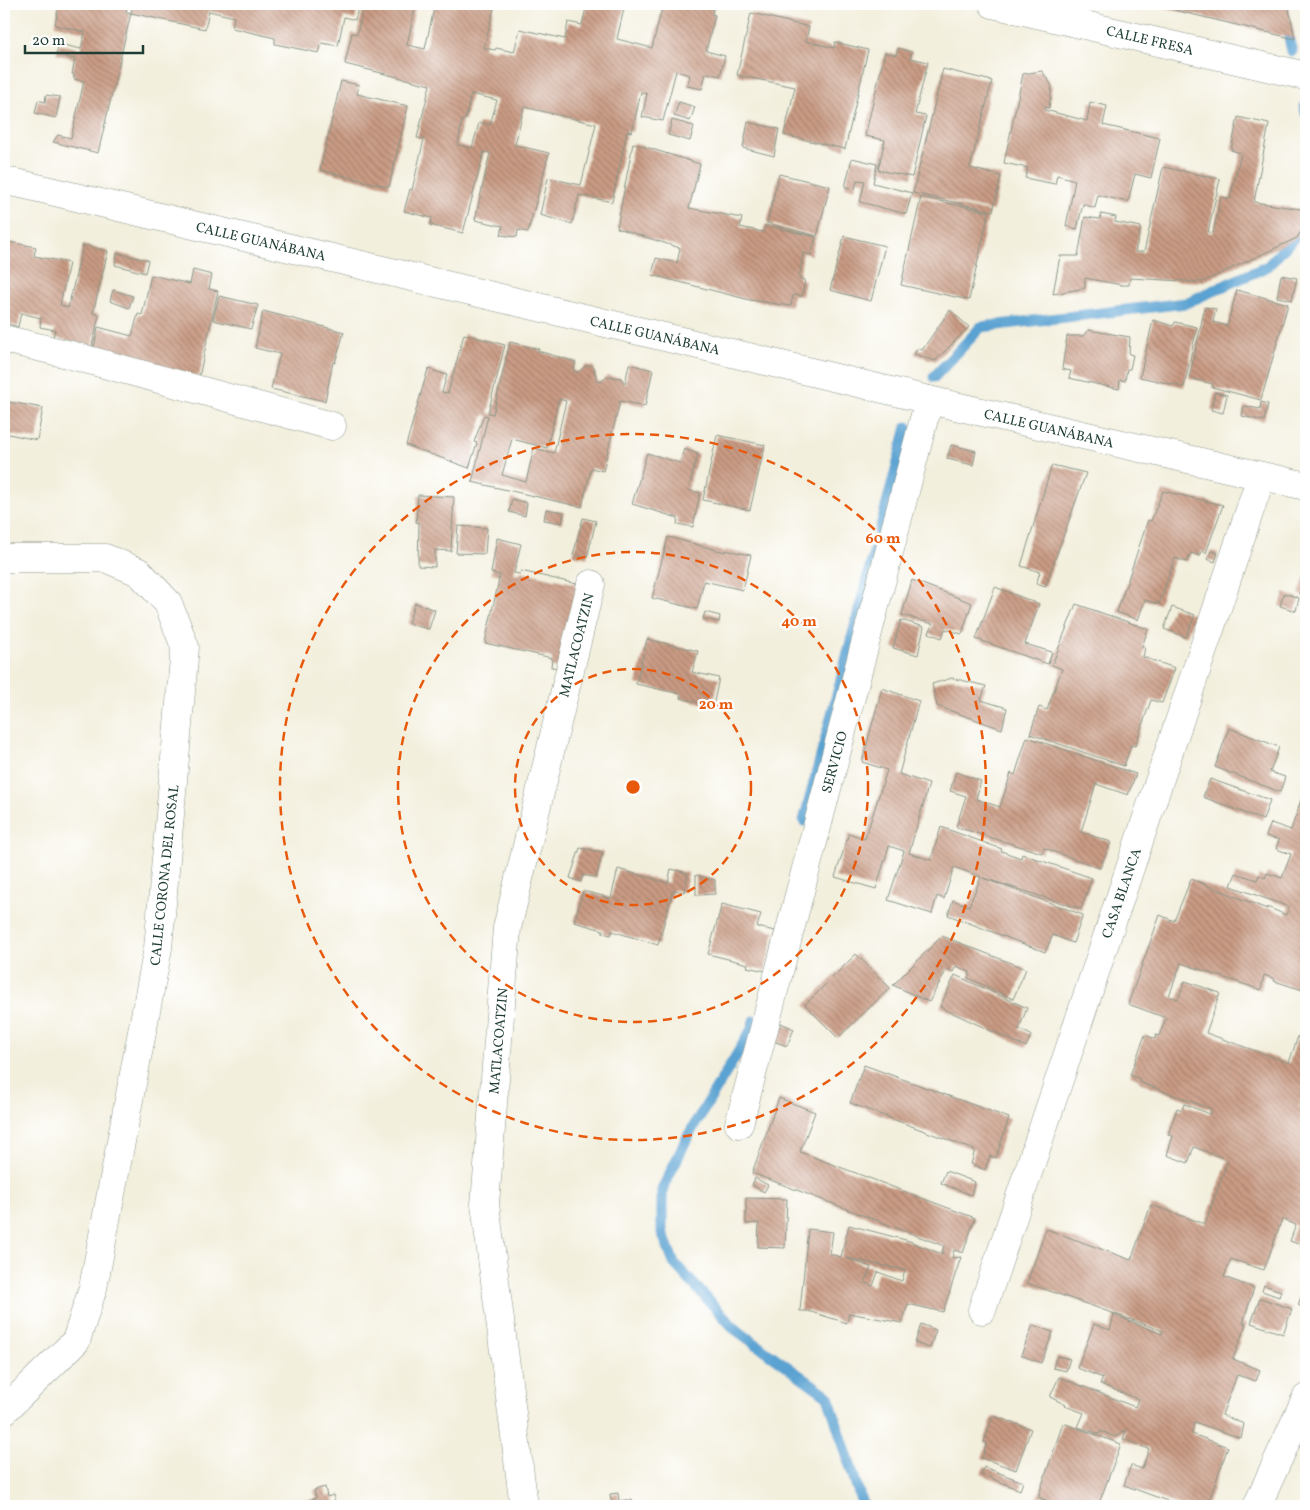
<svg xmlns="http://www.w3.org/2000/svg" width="1310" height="1510" font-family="Vollkorn,serif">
<defs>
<pattern id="building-back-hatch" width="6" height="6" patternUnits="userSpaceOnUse" patternTransform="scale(1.25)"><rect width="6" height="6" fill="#ca9b84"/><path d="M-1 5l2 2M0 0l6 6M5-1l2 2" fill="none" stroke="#a3806d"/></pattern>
</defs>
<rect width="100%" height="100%" fill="#fff"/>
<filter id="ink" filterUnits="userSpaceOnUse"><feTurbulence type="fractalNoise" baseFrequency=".02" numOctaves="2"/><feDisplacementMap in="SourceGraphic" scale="10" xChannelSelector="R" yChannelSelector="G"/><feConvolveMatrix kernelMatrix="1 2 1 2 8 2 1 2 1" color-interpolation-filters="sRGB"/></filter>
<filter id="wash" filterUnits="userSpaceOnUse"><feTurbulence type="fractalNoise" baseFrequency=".0096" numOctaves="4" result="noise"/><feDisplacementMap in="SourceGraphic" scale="20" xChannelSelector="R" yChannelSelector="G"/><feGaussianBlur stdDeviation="1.12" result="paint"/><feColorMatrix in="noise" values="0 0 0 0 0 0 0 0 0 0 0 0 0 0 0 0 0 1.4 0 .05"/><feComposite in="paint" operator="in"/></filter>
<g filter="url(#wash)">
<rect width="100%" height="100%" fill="#f3efdd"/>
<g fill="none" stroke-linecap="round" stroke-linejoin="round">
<g stroke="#5aa2d1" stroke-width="11">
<path d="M1282,4L1292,51"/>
<path d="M1305,107L1306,113"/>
<path d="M934,377L981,327L1186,303L1268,266L1306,224"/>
<path d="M804,821L907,427"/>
<path d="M754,1021L752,1029L688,1136L662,1190V1232L674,1263L735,1329L828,1396L863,1506"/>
</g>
</g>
<g id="blocks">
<g fill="url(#building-back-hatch)" fill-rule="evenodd">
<path d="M59,4H128L126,12L131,13L133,4H359L355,20L344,17L338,46L322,43L319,53L275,44V38L232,28L234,17L209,11L205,29L131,13L98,153L53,142L58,135L71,138L84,81L74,79V74H72L75,59L56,54L59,44L81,49L85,32L55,25Z"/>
<path d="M364,4H416L407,45L425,49L435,4H495L484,48L495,50L496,48L514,52L520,29L565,39L568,22L582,25L587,4H625L617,39L652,48L663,4H673L684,7L685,4H708L714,5L712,14L715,15L706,51L725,56L720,76L706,73L702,89L687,86L690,75L676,71L663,121L642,117L647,94L641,92L632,132L627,131L612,202L579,195L572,224L540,215L548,178L581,185L596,124L524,107L515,145L549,153L528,232L518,230L517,237L501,235L503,226L475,220L490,153L484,152L463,233L430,225L432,218L404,211L410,189L412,190L424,139L417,138L430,85L345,64L352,33L357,34ZM471,94L497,100L490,125L479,123L472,148L458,145L462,120H465Z"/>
<path d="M1149,4H1288L1295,39Z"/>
<path d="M751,13L809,27L806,41L834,48L835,42L868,50L845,149L784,135L795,87L737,75Z"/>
<path d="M898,48L912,52L910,58L928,62L915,114L926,116L912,177L878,170L885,140L865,136L885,52L896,55Z"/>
<path d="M943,69L992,81L970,168L1001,176L993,211L913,193Z"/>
<path d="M1042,71L1052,86L1049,108L1045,107V110L1087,121L1090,102L1107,106L1103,125L1160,138L1151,178L1135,174L1128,202L1098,195L1095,208L1083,204L1077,229L1066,226L1075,180L1057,175L1055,184L1025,178L1028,168L1004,163L1023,74Z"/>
<path d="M341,81L359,85L357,94L408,106L389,187L320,170Z"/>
<path d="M46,95L60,97L56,118L35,113L38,100L45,102Z"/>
<path d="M679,102L695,107L690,121L674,116Z"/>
<path d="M1238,117L1269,124L1254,202L1300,209L1306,200V223L1297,238L1202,282L1130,278L1129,285H1122L1085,278V288L1053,294L1060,256H1078L1085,217L1100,219L1101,214L1116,217L1115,222L1141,227L1135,252H1144L1163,167L1220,179L1208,232L1213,233L1221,197L1230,199L1241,153L1231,150Z"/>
<path d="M672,120L694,126L690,141L668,135Z"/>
<path d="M748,122L779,129L774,156L743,148Z"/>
<path d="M633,143L700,164L689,208L742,218L740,227L763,232L765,225L816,237L811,255L803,253L799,279L805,280L802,296L793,295L791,306L750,300L652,275L656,258L677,263L680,248L617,228Z"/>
<path d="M852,158L877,164L873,183L912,193L906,214L860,202L865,181L857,180L855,189L845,187Z"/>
<path d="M779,174L830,186L817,236L767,223Z"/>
<path d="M921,197L989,212L969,300L901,285Z"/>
<path d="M844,236L885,246L871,301L830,290Z"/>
<path d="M4,241L36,247L34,256L69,263L60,305L68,308L83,245L108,251L93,313L99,315L92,347L53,337L55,330L40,327L41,318L21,313L18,327L4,323Z"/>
<path d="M117,253L148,260L145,273L115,265Z"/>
<path d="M193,270L212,275L209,289L218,291L199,377L94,348L98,327L132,336L138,314L142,315L151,275L190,284Z"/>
<path d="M1281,275L1297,278L1292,300L1277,297Z"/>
<path d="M113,290L133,296L129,308L110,301Z"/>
<path d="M1237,290L1288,304L1261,400L1212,387L1213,384L1189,378L1205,307L1216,309L1213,322L1227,326Z"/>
<path d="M219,296L258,305L251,329L213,320Z"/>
<path d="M950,310L969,327L935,361L914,354L918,348L922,350Z"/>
<path d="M263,311L344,332L335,363L333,362L325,401L271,389L280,354L255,348Z"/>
<path d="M1153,320L1173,326L1175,322L1197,327L1184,387L1140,377Z"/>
<path d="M1088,330L1130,337L1129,354L1133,355L1130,369H1127L1125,381L1120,380L1119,389L1069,378L1071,371L1062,369L1067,336H1083Z"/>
<path d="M464,334L505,345L488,413L493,414L510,342L539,349L538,351L576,362L573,371L578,372L587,365L594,367L597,381L601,382L607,376L621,378L625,384L629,364L653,370L645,406L620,401L603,471L591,468L582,507L472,482L488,416L484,415L474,442L477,443L469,468L406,445L428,369L447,375L442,392L448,393ZM559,399L566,401L554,453L534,448L526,482L502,475L512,439L547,448Z"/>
<path d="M1215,392L1227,395L1223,413L1211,410Z"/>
<path d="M4,401L43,408L37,440L4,433Z"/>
<path d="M1261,402L1268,404L1264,421L1242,416L1244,406L1260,409Z"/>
<path d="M717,435L765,445L750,510L703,500Z"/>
<path d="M951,445L976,451L973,465L947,459Z"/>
<path d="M684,449L698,454L688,490L700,493L693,527L677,524L678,518L632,504L647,453L680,463Z"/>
<path d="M1052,465L1086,473L1045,587L1036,584L1040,572L1021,566Z"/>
<path d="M1163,491L1223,505L1206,553L1202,551L1200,556L1191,553L1187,562L1175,558L1159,604L1145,600L1138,620L1117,612L1148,520L1151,521Z"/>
<path d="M418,495L454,497L451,551L435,550V567L418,566L419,523L416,522Z"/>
<path d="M512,499L527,503L525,516L509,512Z"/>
<path d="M546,509L564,512L562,523L544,520Z"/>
<path d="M583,518L596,521L587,558L573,555Z"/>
<path d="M458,526L487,528L485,554L456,553Z"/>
<path d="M668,537L725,552V550L751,555L743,590L704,581L697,609L652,598Z"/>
<path d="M497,538L521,544L514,573L520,574L521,571L581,585L562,668L551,667L552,658L485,643L500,575L491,573Z"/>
<path d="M1211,551L1218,553L1215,562L1207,559Z"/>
<path d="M1306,573V597L1299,594Z"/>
<path d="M912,580L972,603L962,634L945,629L942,638L929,633L933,624L902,615Z"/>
<path d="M995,587L1039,604L1025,644L1052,652L1048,664L976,639Z"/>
<path d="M1284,593L1299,598L1296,611L1280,606Z"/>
<path d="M415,603L435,610L429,629L408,624Z"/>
<path d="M1076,604L1148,629L1142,647L1145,648L1143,657L1175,668L1162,703L1151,700L1135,746L1131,745L1124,766L1030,734L1039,707L1047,710L1062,669L1052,665Z"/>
<path d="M1172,607L1195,615L1186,637L1164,629Z"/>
<path d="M705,612L720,616L719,622L703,619Z"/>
<path d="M901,620L924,627L918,655L893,648Z"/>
<path d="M647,639L698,651L692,672L719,678L713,706L680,698L681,694L636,684Z"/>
<path d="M952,678L986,686L981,700L1007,708L1002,729L937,706L932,684Z"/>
<path d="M882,688L919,701L899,774L929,784L909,853L931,860L941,827L1002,849L1001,851L1021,858L1022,854L1092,878L1081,909L983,878L1083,915L1073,943L1053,935L1045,952L948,915L953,900L969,906L981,877L954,867L944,899L937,896L932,914L888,900L904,851L889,846L876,889L835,877L849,833L865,839L887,770L862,762Z"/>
<path d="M1229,728L1279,747L1270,772L1285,777L1280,792L1215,767Z"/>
<path d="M1027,737L1136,774L1128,795L1096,784L1081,832L1111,842L1100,868L1044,848L1042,853L956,827L966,796L950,791L956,772L981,781L976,799L1000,807L1011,773L1015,775Z"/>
<path d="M1210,779L1270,800L1263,820L1203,797Z"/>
<path d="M1306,785V991L1274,981L1275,979L1264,975L1261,990L1181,963L1169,996L1178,999L1185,981L1220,993L1206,1033L1289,1063L1298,1036L1306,1039V1088L1299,1108L1306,1110V1247L1290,1241L1296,1225L1282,1219L1264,1270L1231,1259L1224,1277L1254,1288L1243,1323L1246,1324L1233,1359L1260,1370L1256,1381L1237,1375L1222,1415L1244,1424L1241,1438L1194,1422L1192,1434L1228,1447L1207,1506H1181L1124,1485L1131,1465L1142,1469L1149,1449L1123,1439L1127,1429L1115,1437L1101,1431L1099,1434L1078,1427L1084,1413L1065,1406L1066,1405L1050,1397L1059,1377L1135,1407L1138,1399L1100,1384L1103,1378L1077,1368L1094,1324L1110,1330L1114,1315L1162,1334L1163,1331L1027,1283L1046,1229L1131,1260L1151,1205L1205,1224L1228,1160L1194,1147L1188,1163L1167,1155L1173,1136L1168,1135L1177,1108L1182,1110L1184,1104L1210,1114L1211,1109L1139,1082L1140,1079L1130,1075L1145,1035L1155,1039L1156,1035L1159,1036L1166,1018L1128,1004L1160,915L1174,921L1191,879L1267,909V907L1286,915L1289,907L1231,886L1236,873L1257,880L1259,875L1265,878L1267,873L1282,878L1291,854L1276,849L1279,840L1266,836L1271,823L1291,830Z"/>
<path d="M580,848L603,852L596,878L583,875L581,882L570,878Z"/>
<path d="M618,869L668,883L671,869L688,873L684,892L673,890L658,945L612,931L611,935L603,933V930L574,922L583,891L611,898Z"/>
<path d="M696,875L715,880V894L696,895Z"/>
<path d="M722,904L761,914L757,927L775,931L765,971L747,967L748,964L708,954Z"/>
<path d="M942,936L1026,969L1013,999L968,978L970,972L956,966L953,972L947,969L929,1002L893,985Z"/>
<path d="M856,954L890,988L838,1038L805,1005Z"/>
<path d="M955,975L1027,1008L1019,1029L1031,1035L1026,1047L940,1007Z"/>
<path d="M781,1023L794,1029L787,1046L773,1041Z"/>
<path d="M864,1065L1009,1118L996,1158L990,1156L985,1170L971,1164L975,1150L850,1103Z"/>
<path d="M779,1098L815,1112L800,1152L975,1218L963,1253L954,1250L952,1258L961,1257L943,1312L908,1304L902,1323L849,1313L847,1323L808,1311H800L808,1229L833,1232L830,1254L841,1257L849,1225L913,1242V1243L942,1254L944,1246L752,1173ZM846,1258L905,1270L902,1281L878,1272L873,1286L865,1283L871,1267Z"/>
<path d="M946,1171L975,1182L971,1195L941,1183Z"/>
<path d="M755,1178L768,1185L764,1192L752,1185Z"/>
<path d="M746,1198L787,1199L785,1248L758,1247L759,1223L746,1224Z"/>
<path d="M1306,1284V1308L1298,1305Z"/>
<path d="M1264,1285L1281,1291L1279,1297L1262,1291Z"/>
<path d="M1260,1298L1292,1309L1283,1334L1251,1323Z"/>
<path d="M921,1324L936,1330L930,1348L915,1343Z"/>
<path d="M1033,1325L1053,1332L1041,1363L1021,1355Z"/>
<path d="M1057,1356L1070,1359L1066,1371L1053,1368Z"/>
<path d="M993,1416L1031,1429L1016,1470L982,1458L987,1443L984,1442Z"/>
<path d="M1063,1423L1121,1444L1098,1506H1060L1038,1497Z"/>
<path d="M984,1467L1023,1482L1020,1490L981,1474Z"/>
<path d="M325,1487L327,1497L333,1495L336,1506H287L316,1498L314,1490Z"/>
<path d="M618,1493L619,1501L632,1499L633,1506H612L610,1494Z"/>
</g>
</g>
</g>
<g filter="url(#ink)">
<use href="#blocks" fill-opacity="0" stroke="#899688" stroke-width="1"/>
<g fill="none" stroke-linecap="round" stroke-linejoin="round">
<defs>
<g id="minor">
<path d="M993,4L1306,76"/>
<path d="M4,181L21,184L929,400L1306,486"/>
<path d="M4,339L67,354L332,426"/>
<path d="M4,558H105L139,572L168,603L185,647L158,948L93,1288L76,1341L4,1411"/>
<path d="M739,1124L929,400"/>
<path d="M982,1310L1261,477"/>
<path d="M524,1506L485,1204L507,928L591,584"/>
</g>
<path id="secondary" d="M1257,1506L1306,1398"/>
</defs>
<use href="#minor" stroke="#899688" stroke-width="29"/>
<use href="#secondary" stroke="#899688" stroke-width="29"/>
<use href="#minor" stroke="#fff" stroke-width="28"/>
<use href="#secondary" stroke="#fff" stroke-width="28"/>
</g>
</g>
<g fill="none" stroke="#e8590c" stroke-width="2.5" stroke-dasharray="9 6">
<circle cx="633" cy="787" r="118"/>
<circle cx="633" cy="787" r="235"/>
<circle cx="633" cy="787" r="353"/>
</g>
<g text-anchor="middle" stroke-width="4.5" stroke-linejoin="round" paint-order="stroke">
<g font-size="14" fill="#1f3d34" stroke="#fff">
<text transform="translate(1150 40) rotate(13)" y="5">CALLE FRESA</text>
<text transform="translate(261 241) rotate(13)" y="5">CALLE GUANÁBANA</text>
<text transform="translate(655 335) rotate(13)" y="5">CALLE GUANÁBANA</text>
<text transform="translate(1049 428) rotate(13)" y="5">CALLE GUANÁBANA</text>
<text transform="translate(576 645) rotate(-76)" y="5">MATLACOATZIN</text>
<text transform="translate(834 762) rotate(-75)" y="5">SERVICIO</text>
<text transform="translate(164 875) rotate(-84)" y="5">CALLE CORONA DEL ROSAL</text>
<text transform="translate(1121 893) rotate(-71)" y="5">CASA BLANCA</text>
<text transform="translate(498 1041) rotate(-85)" y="5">MATLACOATZIN</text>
</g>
</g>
<circle cx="633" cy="787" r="8" fill="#e8590c" stroke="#fff" stroke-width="2.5"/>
<g font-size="15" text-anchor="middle" font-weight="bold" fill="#e8590c" stroke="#fff" stroke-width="4.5" stroke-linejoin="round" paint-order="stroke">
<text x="883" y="543">60 m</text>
<text x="799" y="626">40 m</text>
<text x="716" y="709">20 m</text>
</g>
<rect width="1310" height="1510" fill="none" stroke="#fff" stroke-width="20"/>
<path d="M25 45v8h118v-8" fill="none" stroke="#1f3d34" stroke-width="2.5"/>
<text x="32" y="45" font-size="15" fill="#1f3d34" stroke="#ffffff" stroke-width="4" paint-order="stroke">20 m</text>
</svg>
